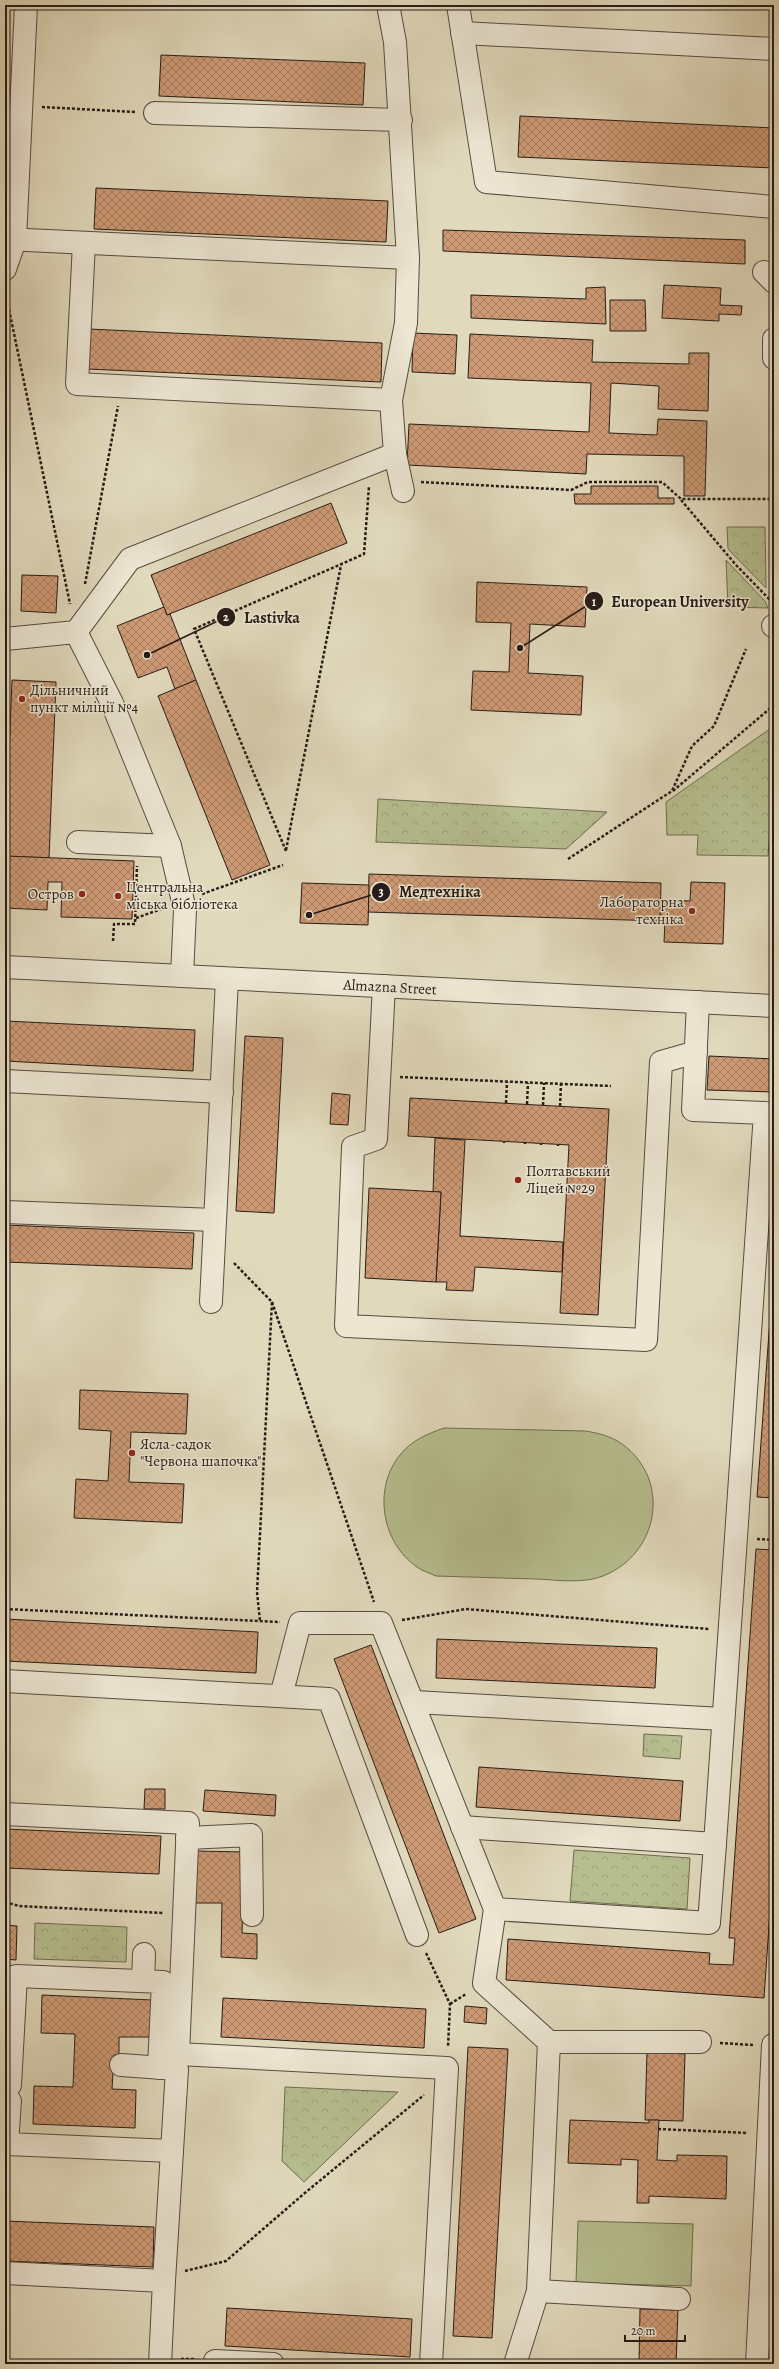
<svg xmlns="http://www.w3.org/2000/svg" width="779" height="2369" font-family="Alegreya,serif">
<defs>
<pattern id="forest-crowns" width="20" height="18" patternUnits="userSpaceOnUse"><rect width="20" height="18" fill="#b6be8f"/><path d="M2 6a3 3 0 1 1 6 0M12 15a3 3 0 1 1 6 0" fill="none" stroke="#9ca37b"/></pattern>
<pattern id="building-cross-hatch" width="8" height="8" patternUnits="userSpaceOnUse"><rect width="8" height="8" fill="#ce9a75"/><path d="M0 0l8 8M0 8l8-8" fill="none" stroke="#a77d5f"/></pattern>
</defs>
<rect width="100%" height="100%" fill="#e1d9bc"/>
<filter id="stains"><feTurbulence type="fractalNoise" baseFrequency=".005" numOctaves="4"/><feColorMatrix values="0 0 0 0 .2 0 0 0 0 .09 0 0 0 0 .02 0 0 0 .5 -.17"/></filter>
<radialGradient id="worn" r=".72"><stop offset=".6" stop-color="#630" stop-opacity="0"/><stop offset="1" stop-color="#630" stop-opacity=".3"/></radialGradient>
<g fill="#b6be8f" stroke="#6e6d52">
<path d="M444,1428L585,1431C598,1433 611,1436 622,1444C672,1480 659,1554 603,1576C583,1584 558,1580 537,1579C503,1578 470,1577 436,1576C430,1573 422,1571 417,1567C381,1542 373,1488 400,1455C412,1440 427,1434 444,1428Z"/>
<path d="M578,2221L693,2224L691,2286L576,2283Z"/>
</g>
<g fill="url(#forest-crowns)" stroke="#6e6d52">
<path d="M727,527H765L766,588L728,549Z"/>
<path d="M726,560L765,601L768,608L728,607Z"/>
<path d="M774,726V771L768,856L697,855L698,835H667L666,802Z"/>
<path d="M378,799L607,812L566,849L376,842Z"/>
<path d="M644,1734L682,1736L680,1759L643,1756Z"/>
<path d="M574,1850L690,1858L687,1909L570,1901Z"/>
<path d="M35,1923L127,1927L126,1962L34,1959Z"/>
<path d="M285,2087L398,2092L304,2182L282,2161Z"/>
</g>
<g fill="url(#building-cross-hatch)" stroke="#271c16">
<path d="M161,55L365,63L363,105L159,96Z"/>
<path d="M520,116L774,128V168L518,157Z"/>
<path d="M96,188L388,201L386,242L94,229Z"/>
<path d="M443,230L745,240V264L443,251Z"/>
<path d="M664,285L721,288L720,305L742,306L741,315L719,314V321L662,318Z"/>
<path d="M605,287L606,324L471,318V295L586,299V288Z"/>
<path d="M610,300H645L646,331H610Z"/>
<path d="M89,329L382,343L381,382L87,369Z"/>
<path d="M413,333L457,335L455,374L412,372Z"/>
<path d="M470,334L593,340L592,362L689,364V353H709L708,411L658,409L659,386L611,383L609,433L657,435L658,419L707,421L705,496H684V456L587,454L586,474L407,465L409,424L589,432L591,383L468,378Z"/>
<path d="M591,486H658V498H674V504H575L574,494H591Z"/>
<path d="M331,503L347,543L167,615L151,575Z"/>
<path d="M22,575L58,576L56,613L21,611Z"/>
<path d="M477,582L587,587L585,627L530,624L528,673L583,676L581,715L471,710L473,671L509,672L511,623L476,622Z"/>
<path d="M164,607L167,615L170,614L196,680L175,689L167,667L138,678L117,626Z"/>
<path d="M12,680L56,682L49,858L5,856Z"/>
<path d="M196,680L270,865L232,880L158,696Z"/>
<path d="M5,856L134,861L132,919L61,917L62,882H48L47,910L5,908Z"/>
<path d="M369,874L661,883L660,921L368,912Z"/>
<path d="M691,882L725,883L723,944L664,942L665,921H660L661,900L690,901Z"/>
<path d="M302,883L369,885L368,925L300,923Z"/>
<path d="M5,1021L195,1030L193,1071L5,1061Z"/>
<path d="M245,1036L283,1038L274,1213L236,1211Z"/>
<path d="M709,1056L774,1059V1092L707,1090Z"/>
<path d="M332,1093L350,1095L348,1125L330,1124Z"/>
<path d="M410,1098L609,1109L598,1315L560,1313L569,1145L408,1136Z"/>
<path d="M435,1138L465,1140L460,1236L563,1242L562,1272L475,1267L473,1291L446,1290L447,1282H436L441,1192H433Z"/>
<path d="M369,1188L441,1192L436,1282L365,1278Z"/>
<path d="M5,1225L194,1233L192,1269L5,1262Z"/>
<path d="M774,1264V1498L757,1497Z"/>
<path d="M80,1390L188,1394L186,1434L131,1432L129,1482L184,1484L182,1523L74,1518L76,1479L108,1481L111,1431L79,1429Z"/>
<path d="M756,1549L774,1550V1854L764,1998L506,1980L508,1939L710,1953L709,1964L733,1965L735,1938H729Z"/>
<path d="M5,1619L258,1632L256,1673L5,1661Z"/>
<path d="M437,1639L657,1648L655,1688L436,1678Z"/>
<path d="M371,1645L476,1919L439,1933L334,1659Z"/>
<path d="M479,1767L683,1781L680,1821L476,1807Z"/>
<path d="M145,1789H165V1809H144Z"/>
<path d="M205,1790L276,1795L275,1816L203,1811Z"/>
<path d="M5,1829L161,1836L159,1874L5,1868Z"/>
<path d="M195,1851L245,1852L242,1933L257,1934V1959L221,1957L222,1903H194Z"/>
<path d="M5,1925L17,1926L16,1960L5,1959Z"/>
<path d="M42,1995L152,2000L150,2037H119V2055H114L112,2089L136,2090L135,2128L33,2124L34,2086L73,2087L75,2034L41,2033Z"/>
<path d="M223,1998L426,2009L424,2048L221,2037Z"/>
<path d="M465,2006L487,2008L486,2024L464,2022Z"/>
<path d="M468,2047L508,2049L492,2338L453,2336Z"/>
<path d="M647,2052L685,2054L683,2121L645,2120Z"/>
<path d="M570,2120L649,2123V2120H659L657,2160L677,2161V2155L727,2156L726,2199L649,2196V2203H637L638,2160L621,2159V2165L568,2163Z"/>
<path d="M5,2221L154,2227L153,2267L5,2261Z"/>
<path d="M227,2308L412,2319L410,2357L225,2346Z"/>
<path d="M640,2309L678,2310L676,2364H639Z"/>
</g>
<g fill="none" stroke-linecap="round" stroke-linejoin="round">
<defs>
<g id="minor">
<path d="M458,5L486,182L774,207"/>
<path d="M462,33L774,49"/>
<path d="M155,113L401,120"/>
<path d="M5,239L408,258"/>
<path d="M84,243L77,384L391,400"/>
<path d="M5,269L15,240L26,5"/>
<path d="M764,272L774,282"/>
<path d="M774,339V358"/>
<path d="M395,454L403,491"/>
<path d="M773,626H774"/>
<path d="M76,632L112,703L170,846L185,910L182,976"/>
<path d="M5,639L76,632L130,559L395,454L391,400L406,323L408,258L395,42L388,5"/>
<path d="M78,842L170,846"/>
<path d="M5,967L774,1006"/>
<path d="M384,986L376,1139L353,1147L346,1326L646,1340L661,1062L696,1052"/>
<path d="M5,1081L222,1092"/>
<path d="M5,1212L215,1220"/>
<path d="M211,1302L227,979"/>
<path d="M5,1681L329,1699L417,1935"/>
<path d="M281,1696L300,1623H381L495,1909L484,1983L549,2042L538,2291L515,2364"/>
<path d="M414,1702L723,1719"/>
<path d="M5,1814L188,1823L178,2054L447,2068L431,2364"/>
<path d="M462,1827L715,1844L765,1113L693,1110L698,1002"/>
<path d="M187,1838L251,1835L252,1915"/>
<path d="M495,1909L709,1923L715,1844"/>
<path d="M143,1981L144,1954"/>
<path d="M549,2042H700"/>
<path d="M10,2085L16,1976L163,1982L159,2068"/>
<path d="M10,2101L7,2144L172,2151L177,2069L121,2065"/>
<path d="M5,2273L164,2281L160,2364"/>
<path d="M164,2281L172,2151"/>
<path d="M538,2291L679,2299"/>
<path d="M215,2361L273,2364"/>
<path d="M757,2364L773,2045"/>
</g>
</defs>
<use href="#minor" stroke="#564b40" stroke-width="24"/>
<g stroke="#271c16" stroke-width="2.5" stroke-dasharray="3 2" stroke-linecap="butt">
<path d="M42,107L135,112"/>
<path d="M5,290L70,604"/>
<path d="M421,482L571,490L588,482H662L681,499H774"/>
<path d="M681,500L736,565L774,604"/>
<path d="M85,584L118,406"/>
<path d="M673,791L774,705"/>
<path d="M286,850L341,565"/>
<path d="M286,851L194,629L364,554L369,486"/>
<path d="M568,859L672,791L692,746L714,726L746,649"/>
<path d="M202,894L283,865"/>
<path d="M136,918L164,908"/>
<path d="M113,941L114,924H135L137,866"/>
<path d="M400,1077L611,1086"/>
<path d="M506,1103L507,1082"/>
<path d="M527,1104L528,1083"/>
<path d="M543,1105L544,1083"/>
<path d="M560,1106L561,1084"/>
<path d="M504,1142V1143"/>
<path d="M525,1144V1143"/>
<path d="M541,1144V1145"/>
<path d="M558,1146V1145"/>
<path d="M234,1263L272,1302L257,1592L260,1621"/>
<path d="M272,1302L374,1602"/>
<path d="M757,1539L774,1540"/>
<path d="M5,1609L280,1622"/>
<path d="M402,1620L466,1609L709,1629"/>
<path d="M5,1902L19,1906L163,1913"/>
<path d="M426,1953L450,2004L448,2047"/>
<path d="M450,2004L466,1994"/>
<path d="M773,2026L774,1975"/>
<path d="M720,2043L753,2045"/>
<path d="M658,2129L748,2133"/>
<path d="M185,2271L226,2261L306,2192L424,2095"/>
<path d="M181,2359H196"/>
</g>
<use href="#minor" stroke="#ece6d3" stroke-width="22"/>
</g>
<g fill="#8f2418" stroke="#ece6d3" stroke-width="1.5">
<circle cx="22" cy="699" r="4"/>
<circle cx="82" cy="894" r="4"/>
<circle cx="118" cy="896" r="4"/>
<circle cx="692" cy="911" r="4"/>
<circle cx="518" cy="1180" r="4"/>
<circle cx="132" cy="1453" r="4"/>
</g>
<g text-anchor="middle" stroke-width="3" stroke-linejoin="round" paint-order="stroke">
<g font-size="15" fill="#271c16" stroke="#ece6d3" text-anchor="start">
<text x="30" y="695">Дільничний<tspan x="30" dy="17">пункт міліції №4</tspan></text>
<text x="126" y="892">Центральна<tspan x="126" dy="17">міська бібліотека</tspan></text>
<text x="74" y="899" text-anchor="end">Остров</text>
<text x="684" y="907" text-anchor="end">Лабораторна<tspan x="684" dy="17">техніка</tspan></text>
<text x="526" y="1176">Полтавський<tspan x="526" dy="17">Ліцей №29</tspan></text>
<text x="140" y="1449">Ясла-садок<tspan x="140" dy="17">"Червона шапочка"</tspan></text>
</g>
<g font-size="15" fill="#271c16" stroke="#ece6d3">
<text transform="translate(390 987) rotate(3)" y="5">Almazna Street</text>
</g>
</g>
<path fill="none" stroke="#271c16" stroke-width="1.5" d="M520 648L594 601M147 655L226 617M309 915L381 892"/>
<g fill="#271c16" stroke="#ece6d3" stroke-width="1.5">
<circle cx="520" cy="648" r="4"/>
<circle cx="147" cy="655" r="4"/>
<circle cx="309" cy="915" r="4"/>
<circle cx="594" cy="601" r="10"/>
<circle cx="226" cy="617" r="10"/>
<circle cx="381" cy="892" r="10"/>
</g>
<g font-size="12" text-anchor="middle" font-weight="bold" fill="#fff">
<text x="594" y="606">1</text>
<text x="226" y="621">2</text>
<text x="381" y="896">3</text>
</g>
<g font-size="16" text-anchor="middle" font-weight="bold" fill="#271c16" stroke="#ece6d3" stroke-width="3" stroke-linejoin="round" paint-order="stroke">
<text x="680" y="607">European University</text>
<text x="272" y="623">Lastivka</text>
<text x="440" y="897">Медтехніка</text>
</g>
<rect width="779" height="2369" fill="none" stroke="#e1d9bc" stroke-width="20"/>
<rect x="6" y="6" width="767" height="2357" fill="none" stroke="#271c16" stroke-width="2"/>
<rect x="10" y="10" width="759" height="2349" fill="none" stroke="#271c16"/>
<path d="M625 2335v6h60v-6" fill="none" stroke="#271c16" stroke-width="2"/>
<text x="631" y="2335" font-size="12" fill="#271c16" stroke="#ece6d3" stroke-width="3" paint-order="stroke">20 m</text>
<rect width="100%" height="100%" filter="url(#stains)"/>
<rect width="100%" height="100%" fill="url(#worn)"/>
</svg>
